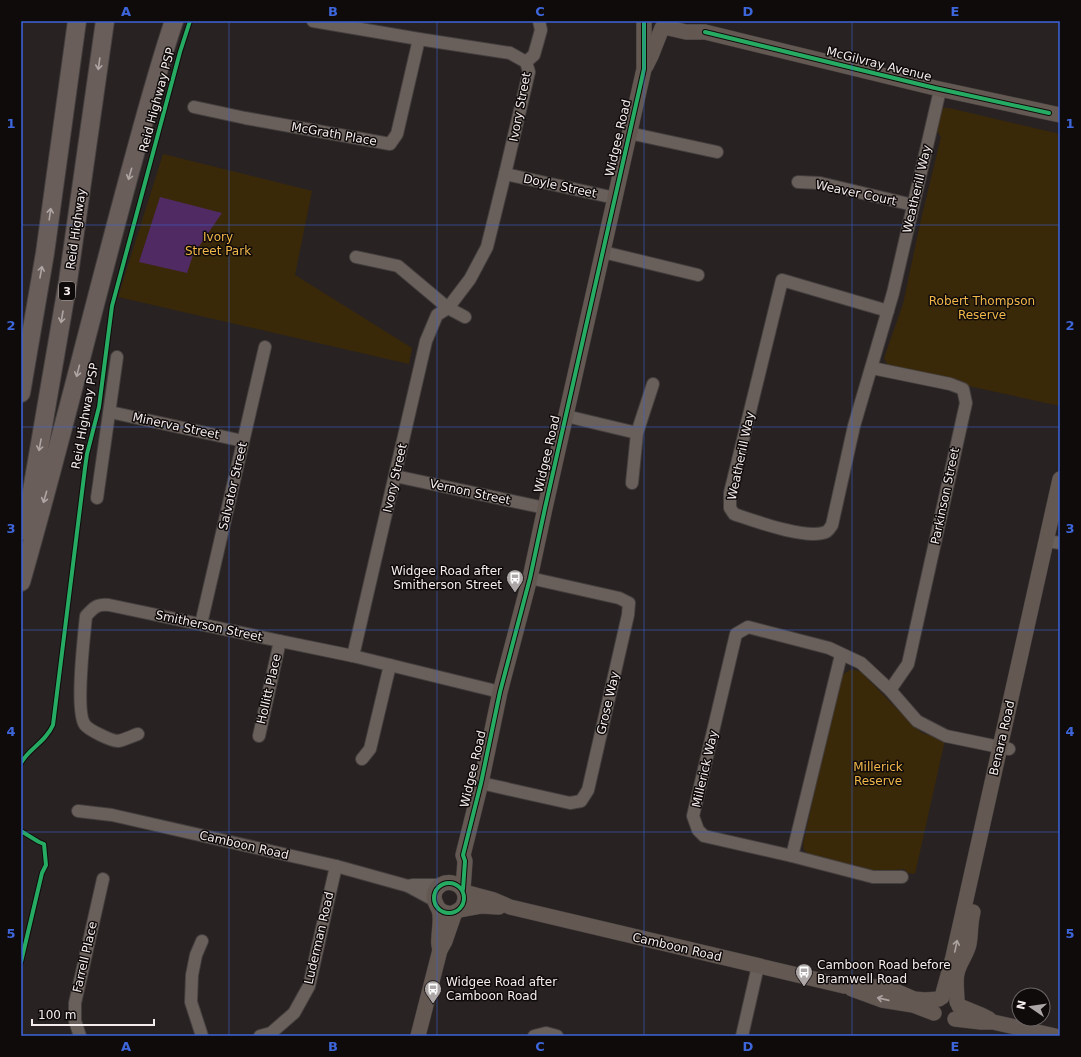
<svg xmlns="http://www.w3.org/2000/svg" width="1081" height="1057" font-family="'DejaVu Sans',sans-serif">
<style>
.green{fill:#3a2909}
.water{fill:#502a63}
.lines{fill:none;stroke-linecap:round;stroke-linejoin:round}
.minor-casing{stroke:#443f3f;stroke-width:14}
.major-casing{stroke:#443f3f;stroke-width:16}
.highway-casing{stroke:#443f3f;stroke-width:20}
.minor{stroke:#6a605b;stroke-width:12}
.major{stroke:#635852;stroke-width:15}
.highway{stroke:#695e5a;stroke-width:18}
.cycleway-casing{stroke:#100b0b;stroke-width:6}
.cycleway{stroke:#26ab63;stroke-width:4}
.oneway{stroke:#afa6a4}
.oneway2{stroke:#aca2a0}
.grid{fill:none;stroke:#3d66db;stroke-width:1;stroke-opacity:0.55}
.labels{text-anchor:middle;stroke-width:3;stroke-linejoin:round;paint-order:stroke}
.shield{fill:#100b0b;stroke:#b0a9a9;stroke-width:1}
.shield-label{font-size:11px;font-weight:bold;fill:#f5eded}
.street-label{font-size:12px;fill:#f5eded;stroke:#100b0b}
.park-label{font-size:12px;fill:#f1b749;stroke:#100b0b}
.poi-label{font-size:12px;fill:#f5eded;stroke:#100b0b;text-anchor:start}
.neatline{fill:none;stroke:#3d66db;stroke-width:1.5}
.grid-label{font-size:13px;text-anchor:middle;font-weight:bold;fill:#3d66db}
</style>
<rect width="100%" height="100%" fill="#282222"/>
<!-- green -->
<g class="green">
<path d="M942 108H949L1060 134V406L890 369 884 358 903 304 920 224 941 137 935 128 938 114Z"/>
<path d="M163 154 312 191 295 275 412 348 409 364 118 297Z"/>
<path d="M852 669 861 672 895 707 922 733 945 740 915 874 908 873 904 869 874 872 811 856 804 850 803 844 839 680 845 673Z"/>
</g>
<!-- water -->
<path class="water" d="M160 197 222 213 193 255 187 273 139 262Z"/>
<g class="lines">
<!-- minor casing -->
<g class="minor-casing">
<g id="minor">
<path d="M313 21 419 39 510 53 526 62 529 72 505 174 487 247 470 279 448 308 437 315 426 341 353 656"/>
<path d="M526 62 534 55 541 30 539 21"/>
<path d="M194 107 245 118 390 144 397 134 419 39"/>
<path d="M629 133 717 152"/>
<path d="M505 174 615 198"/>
<path d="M798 182 820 183 913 205"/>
<path d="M603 252 698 275"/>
<path d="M356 257 398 266 448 308 465 317"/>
<path d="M888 311 782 280 730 493V508L734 514C755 521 806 540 826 532 828 531 830 528 832 525L854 426 893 293 940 90"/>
<path d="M872 368 950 384 963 389 966 403 908 664 890 690"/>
<path d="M110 412 243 441"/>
<path d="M566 416 637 433"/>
<path d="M395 476 545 508"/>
<path d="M632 483 637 433 653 384"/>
<path d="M97 498 117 357"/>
<path d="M1047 541 1060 543"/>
<path d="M201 624 265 347"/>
<path d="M841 655 792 856 704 836 698 830 693 816 736 634 748 627 829 648 861 663 890 690 917 721 946 736 1009 749"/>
<path d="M138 734C132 736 124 740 118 741 111 741 89 730 85 725 75 712 84 636 86 616 94 607 97 604 109 605L280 641 353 656 500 692"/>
<path d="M259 736 280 641"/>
<path d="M362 759 370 749 390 665"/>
<path d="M481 783 570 803 581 801 588 790 628 615 629 603 619 598 530 578"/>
<path d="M78 811 112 815 336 866 408 886 434 900"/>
<path d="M792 856 873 877H902"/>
<path d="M408 886 413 885H441"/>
<path d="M202 941 196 955 192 975 191 1002 202 1036"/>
<path d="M80 1036 75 1021V1003L103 879"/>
<path d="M260 1036 271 1033 294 1013 309 986 336 866"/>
<path d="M534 1036 546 1033 557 1036"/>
<path d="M742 1036 758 966"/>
</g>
</g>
<!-- major casing -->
<g class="major-casing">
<g id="major">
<path d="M664 27 686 32H705L935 88 1060 115"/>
<path d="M646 66 651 56 662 28"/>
<path d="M463 889 465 861 463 855 481 783 500 692 530 578 545 508 644 69V21"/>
<path d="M464 892 494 900 510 907 844 986 886 987 914 999 925 1000 939 999"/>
<path d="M439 909C444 913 450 915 456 912 460 910 463 907 464 903 471 881 437 874 434 896 434 902 437 905 439 910 442 919 439 929 439 938 438 942 439 946 440 950"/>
<path d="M459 910 481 906 499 907"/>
<path d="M852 989 882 1000 913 1005 934 1013"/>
<path d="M942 997 953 957 1060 479"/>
<path d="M957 1002C957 992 955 982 957 973 959 963 967 954 969 944 971 933 970 923 973 912"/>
<path d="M959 1006 981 1015 989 1019"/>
<path d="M955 1019 981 1022H993L1055 1036"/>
<path d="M418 1036 440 950 445 941 455 912"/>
</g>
</g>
<!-- highway casing -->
<g class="highway-casing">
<g id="highway">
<path d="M21 393 45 253 77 21"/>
<path d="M25 531 68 281 105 21"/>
<path d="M21 582C60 446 93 308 130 172 144 121 157 71 174 21"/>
</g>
</g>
<!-- minor -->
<use href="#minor" class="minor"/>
<!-- major -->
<use href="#major" class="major"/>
<!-- highway -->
<use href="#highway" class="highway"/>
<!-- cycleway casing -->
<g class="cycleway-casing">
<g id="cycleway">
<path d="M705 32 935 88 1049 113"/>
<path d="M21 763C29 748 45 743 53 725L85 468 87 454 99 407 112 306 180 52 190 21"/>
<path d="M21 831 39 842 44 844 46 865 42 873 21 962"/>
<circle cx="449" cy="898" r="15"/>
<path d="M463 889 465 861 463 855 481 783 500 692 530 578 545 508 644 69V21"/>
</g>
</g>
<!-- cycleway -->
<use href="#cycleway" class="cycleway"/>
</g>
<!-- one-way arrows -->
<defs><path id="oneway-shaft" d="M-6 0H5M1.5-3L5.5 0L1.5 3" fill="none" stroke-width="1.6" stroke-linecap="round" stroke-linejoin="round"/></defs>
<g class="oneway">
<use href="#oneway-shaft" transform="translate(99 64) rotate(98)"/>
<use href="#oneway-shaft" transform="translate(130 174) rotate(106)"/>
<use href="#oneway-shaft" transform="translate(50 214) rotate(-82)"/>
<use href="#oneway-shaft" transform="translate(41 272) rotate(-80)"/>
<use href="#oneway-shaft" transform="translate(62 317) rotate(100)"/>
<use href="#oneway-shaft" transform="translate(78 371) rotate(104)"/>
<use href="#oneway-shaft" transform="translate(40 445) rotate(100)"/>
<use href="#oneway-shaft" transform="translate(45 497) rotate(106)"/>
</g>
<g class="oneway2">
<use href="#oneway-shaft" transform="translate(956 946) rotate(-78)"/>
<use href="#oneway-shaft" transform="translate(883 999) rotate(-167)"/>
</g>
<!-- grid -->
<path class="grid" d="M229 21V1036M437 21V1036M644 21V1036M852 21V1036M21 225H1060M21 427H1060M21 630H1060M21 832H1060"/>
<!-- icons -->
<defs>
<g id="bus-pin" transform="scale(0.9)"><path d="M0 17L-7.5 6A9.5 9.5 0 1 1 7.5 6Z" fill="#ada6a6" stroke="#100b0b"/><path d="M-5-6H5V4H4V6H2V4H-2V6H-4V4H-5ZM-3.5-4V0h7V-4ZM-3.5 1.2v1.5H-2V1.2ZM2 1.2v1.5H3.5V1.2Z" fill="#fff"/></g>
</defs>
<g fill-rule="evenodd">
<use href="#bus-pin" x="515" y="578"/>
<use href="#bus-pin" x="804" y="972"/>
<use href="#bus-pin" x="433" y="989"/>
</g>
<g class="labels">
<!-- shield labels -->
<rect class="shield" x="59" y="282" width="16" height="18" rx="3"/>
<g class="shield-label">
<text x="67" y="295">3</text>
</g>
<!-- street labels -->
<g class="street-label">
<text transform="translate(879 64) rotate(14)" y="4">McGilvray Avenue</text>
<text transform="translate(157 100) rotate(-75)" y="4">Reid Highway PSP</text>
<text transform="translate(520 107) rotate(-79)" y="4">Ivory Street</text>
<text transform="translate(334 134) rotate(10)" y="4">McGrath Place</text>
<text transform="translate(618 138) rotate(-77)" y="4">Widgee Road</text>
<text transform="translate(560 186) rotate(12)" y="4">Doyle Street</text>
<text transform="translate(917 189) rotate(-77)" y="4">Weatherill Way</text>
<text transform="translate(856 193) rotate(12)" y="4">Weaver Court</text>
<text transform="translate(76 229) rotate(-82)" y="4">Reid Highway</text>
<text transform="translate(85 416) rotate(-80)" y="4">Reid Highway PSP</text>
<text transform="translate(176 426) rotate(12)" y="4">Minerva Street</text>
<text transform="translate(547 454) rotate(-77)" y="4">Widgee Road</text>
<text transform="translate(741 456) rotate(-78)" y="4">Weatherill Way</text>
<text transform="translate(395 478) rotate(-77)" y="4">Ivory Street</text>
<text transform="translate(233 486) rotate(-77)" y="4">Salvator Street</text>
<text transform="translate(470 492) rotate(12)" y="4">Vernon Street</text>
<text transform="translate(945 496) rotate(-78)" y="4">Parkinson Street</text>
<text transform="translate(209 626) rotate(12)" y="4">Smitherson Street</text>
<text transform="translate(269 689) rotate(-77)" y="4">Hollitt Place</text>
<text transform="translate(608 703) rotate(-77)" y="4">Grose Way</text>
<text transform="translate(1002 738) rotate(-77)" y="4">Benara Road</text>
<text transform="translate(473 769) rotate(-77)" y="4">Widgee Road</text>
<text transform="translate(705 769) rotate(-77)" y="4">Millerick Way</text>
<text transform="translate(244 845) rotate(13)" y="4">Camboon Road</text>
<text transform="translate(319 938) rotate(-77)" y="4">Luderman Road</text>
<text transform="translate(677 947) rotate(13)" y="4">Camboon Road</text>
<text transform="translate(85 957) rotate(-77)" y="4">Farrell Place</text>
</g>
<!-- park labels -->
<g class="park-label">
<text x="218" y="241">Ivory<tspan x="218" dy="14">Street Park</tspan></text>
<text x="982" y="305">Robert Thompson<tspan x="982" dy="14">Reserve</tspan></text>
<text x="878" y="771">Millerick<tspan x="878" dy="14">Reserve</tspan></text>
</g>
<!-- poi labels -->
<g class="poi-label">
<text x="502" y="575" text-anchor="end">Widgee Road after<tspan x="502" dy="14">Smitherson Street</tspan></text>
<text x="817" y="969">Camboon Road before<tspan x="817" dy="14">Bramwell Road</tspan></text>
<text x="446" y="986">Widgee Road after<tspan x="446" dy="14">Camboon Road</tspan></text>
</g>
</g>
<!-- border -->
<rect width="1081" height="1057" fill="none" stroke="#100b0b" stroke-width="44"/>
<!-- north arrow -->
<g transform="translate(1031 1007) rotate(283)"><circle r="19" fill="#100b0b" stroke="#6c6565"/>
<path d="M0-3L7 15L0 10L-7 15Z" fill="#ada6a6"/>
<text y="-6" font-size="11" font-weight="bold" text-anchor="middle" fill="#f5eded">N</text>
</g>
<!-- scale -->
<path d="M32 1019v6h122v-6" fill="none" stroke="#f5eded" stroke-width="2"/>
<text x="38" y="1019" font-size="12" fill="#f5eded" stroke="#100b0b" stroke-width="3" paint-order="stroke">100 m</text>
<rect x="22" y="22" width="1037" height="1013" class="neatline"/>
<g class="grid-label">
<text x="126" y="16">A</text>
<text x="333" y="16">B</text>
<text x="540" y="16">C</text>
<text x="748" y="16">D</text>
<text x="955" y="16">E</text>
<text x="11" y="128">1</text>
<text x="1070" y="128">1</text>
<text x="11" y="330">2</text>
<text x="1070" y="330">2</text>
<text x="11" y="533">3</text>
<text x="1070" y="533">3</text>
<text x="11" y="736">4</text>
<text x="1070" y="736">4</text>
<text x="11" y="938">5</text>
<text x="1070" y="938">5</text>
<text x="126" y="1051">A</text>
<text x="333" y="1051">B</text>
<text x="540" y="1051">C</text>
<text x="748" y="1051">D</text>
<text x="955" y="1051">E</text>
</g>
</svg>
